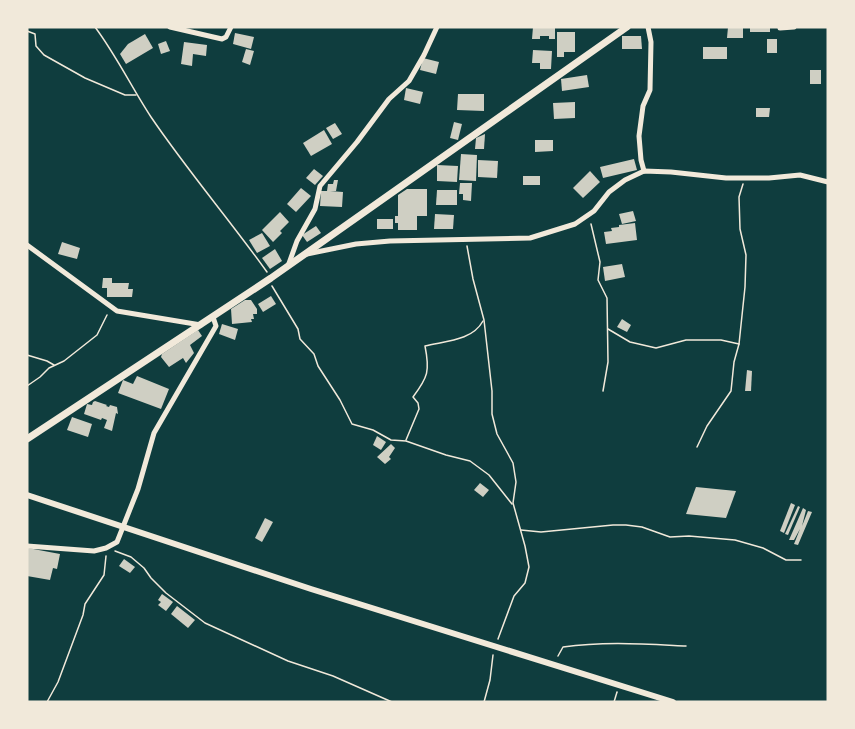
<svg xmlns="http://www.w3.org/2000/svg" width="855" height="729" font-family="Raleway,sans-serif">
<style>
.building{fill:#cfcfc3}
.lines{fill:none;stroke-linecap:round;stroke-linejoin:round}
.path{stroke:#f1e9da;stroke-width:1.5}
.minor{stroke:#f1e9da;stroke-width:5}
.tertiary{stroke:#f1e9da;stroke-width:6}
.secondary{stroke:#f1e9da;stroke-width:7}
</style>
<rect width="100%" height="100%" fill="#0f3d3e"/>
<!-- building -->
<g class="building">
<path d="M533 27H555V39H549V36H540V39H532Z"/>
<path d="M728 27 743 28V38H727Z"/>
<rect x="750" y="27" width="20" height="5"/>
<path d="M557 32H575V52H564V57H557Z"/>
<path d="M235 33 254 37 251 49 233 44Z"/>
<path d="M145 34 153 48 126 64 120 54 128 44Z"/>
<path d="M622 36H641L642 49H622Z"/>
<rect x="767" y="39" width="10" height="14"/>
<path d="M166 41 170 51 161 54 158 44Z"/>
<path d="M184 42 207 45 206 56 193 54 192 66 181 64Z"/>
<rect x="703" y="47" width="24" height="12"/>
<path d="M246 49 254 51 250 65 242 62Z"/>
<path d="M533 50 552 51 551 69H540V63H532Z"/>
<path d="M423 58 439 62 436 74 420 70Z"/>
<rect x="810" y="70" width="11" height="14"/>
<path d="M587 75 589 87 562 91 561 79Z"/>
<path d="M406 88 423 92 420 104 404 100Z"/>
<path d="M458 94H484V111L457 110Z"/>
<path d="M575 102V118L554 119 553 103Z"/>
<path d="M756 108H770L769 117H756Z"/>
<path d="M454 122 462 124 458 140 450 138Z"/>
<path d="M335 123 342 134 333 139 326 128Z"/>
<path d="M324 130 332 144 311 156 303 143Z"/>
<path d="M485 134 484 149H475L476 138Z"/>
<path d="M535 140H553V151L535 152Z"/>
<path d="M461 154 477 155 476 181 459 180Z"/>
<path d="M634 159 637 170 603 178 600 167Z"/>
<path d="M478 160 498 161 497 178 478 177Z"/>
<path d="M437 165 458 166 457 182 437 181Z"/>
<path d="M314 169 323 176 315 185 306 178Z"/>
<path d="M590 171 600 182 583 198 573 188Z"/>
<rect x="523" y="176" width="17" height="9"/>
<path d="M334 180H338L336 191H330L343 192 342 207 320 206 321 191H327L328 184H333Z"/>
<path d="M460 183H472L471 201 463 200V194H459Z"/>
<path d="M301 188 311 196 296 212 287 204Z"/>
<path d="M407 189H427V216H417V230H398V223H395V216H398V195Z"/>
<path d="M437 190H457V205H436Z"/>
<path d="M633 211 636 221 622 224 619 214Z"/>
<path d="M280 212 289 222 280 231 282 233 273 242 262 230Z"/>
<path d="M435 214 454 215 453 229H434Z"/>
<rect x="377" y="219" width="16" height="10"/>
<path d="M635 223 637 240 606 244 604 232 612 231 611 228 619 227V225Z"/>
<path d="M316 226 321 233 307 242 302 235Z"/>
<path d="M262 233 270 246 257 253 249 240Z"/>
<path d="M62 242 80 248 77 259 58 254Z"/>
<path d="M275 249 282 261 270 269 262 258Z"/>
<path d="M622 264 625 277 605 281 603 267Z"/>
<path d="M103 278H112V283H129L128 289H133L132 297H107V288H102Z"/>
<path d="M271 296 276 304 263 312 258 304Z"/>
<path d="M245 300H251L257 309V314H253L254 319H251L252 322 232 324 231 309Z"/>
<path d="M622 319 631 325 627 332 617 327Z"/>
<path d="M222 324 238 329 235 340 219 334Z"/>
<path d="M198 330 202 336 190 345 194 353 186 363 183 358 169 367 161 357 162 354Z"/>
<path d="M747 370 752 371 751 391H745Z"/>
<path d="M137 376 169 389 161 409 118 393 123 380 133 384Z"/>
<path d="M95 401 107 405 106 406 109 407 110 405 117 407 118 414 116 413 112 431 104 428 107 420 102 418 101 420 84 414 87 404 92 405 93 402Z"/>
<path d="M72 417 92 424 88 437 67 430Z"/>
<path d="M377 436 386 442 381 450 373 445Z"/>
<path d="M391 444 395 448 389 457 391 459 385 464 377 457Z"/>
<path d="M480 483 489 490 483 497 474 490Z"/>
<path d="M696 487 736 491 726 518 686 514Z"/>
<path d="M791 503 795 505 784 533 780 531Z"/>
<path d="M798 506 800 507 788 535 785 534Z"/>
<path d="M803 508 806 510 802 526 808 511 812 512 798 545 794 544 800 529 794 540H789Z"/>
<path d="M265 518 273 522 262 542 255 538Z"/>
<path d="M28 548 60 554 57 569 53 568 50 580 27 576V556Z"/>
<path d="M124 559 135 567 130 573 119 566Z"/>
<path d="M162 594 173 602 166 611 158 605 161 602 158 600Z"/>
<path d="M177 606 195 620 188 628 171 614Z"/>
</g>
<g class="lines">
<!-- path -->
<g class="path">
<path d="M95 27C116 55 132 88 151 117 187 170 229 219 267 272"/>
<path d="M27 31 35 34 36 46 44 55 85 78 125 95H136"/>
<path d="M591 224 600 262 598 280 607 298 608 362 603 391"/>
<path d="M467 246 473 279 484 320 492 391V414L497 434 513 463 516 482 513 503 525 546 529 567 525 583 514 596 498 639"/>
<path d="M272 286 298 329 300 339 314 354 318 366 340 400 352 424 373 430 391 440 406 441 446 455 470 461 489 475 512 504"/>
<path d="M608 329 630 342 656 348 686 340H721L739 344"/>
<path d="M27 355 47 361 54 365"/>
<path d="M27 386 40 377 49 368 64 361 97 335 107 315"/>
<path d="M406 440 419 409 418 403 413 397C428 377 430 371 425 346 445 341 472 341 483 321"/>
<path d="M697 447 707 426 731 391 734 362 739 344 745 287 746 255 740 229 739 197 743 184"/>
<path d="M521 530 541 532 613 525H626L642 527 670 537 689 536 735 540 763 548 786 560H801"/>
<path d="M115 551 131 557 144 568 151 578 166 593 205 623 288 661 333 676 392 702"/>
<path d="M558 656 563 647C604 641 645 644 686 646"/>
<path d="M47 702 58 682 83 615 85 604 104 575 106 556"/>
<path d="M484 702 490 680 493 655"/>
<path d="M614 702 617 692"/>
</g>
<!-- minor -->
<g class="minor">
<path d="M170 27 222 39 226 37 231 27"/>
<path d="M780 27V28L794 27"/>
<path d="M644 171 641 160 639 136 643 106 650 90 651 42 648 27"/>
<path d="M27 245 117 311 201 325"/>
<path d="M307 254 356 244 390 241 530 238 575 224 594 211 609 192 625 180 644 171 671 172 726 178H769L800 175 828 182"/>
<path d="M288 266 297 241 315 209 320 186 357 142 389 99 409 81 424 55 437 27"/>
<path d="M27 546 94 551 106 548 117 542 138 489 154 433 216 326 213 317"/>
</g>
<!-- tertiary -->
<path class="tertiary" d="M27 495 311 589 673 702"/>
<!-- secondary -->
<path class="secondary" d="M27 439 271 278 627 27"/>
</g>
<!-- border -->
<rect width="855" height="729" fill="none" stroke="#f1e9da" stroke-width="57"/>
</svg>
